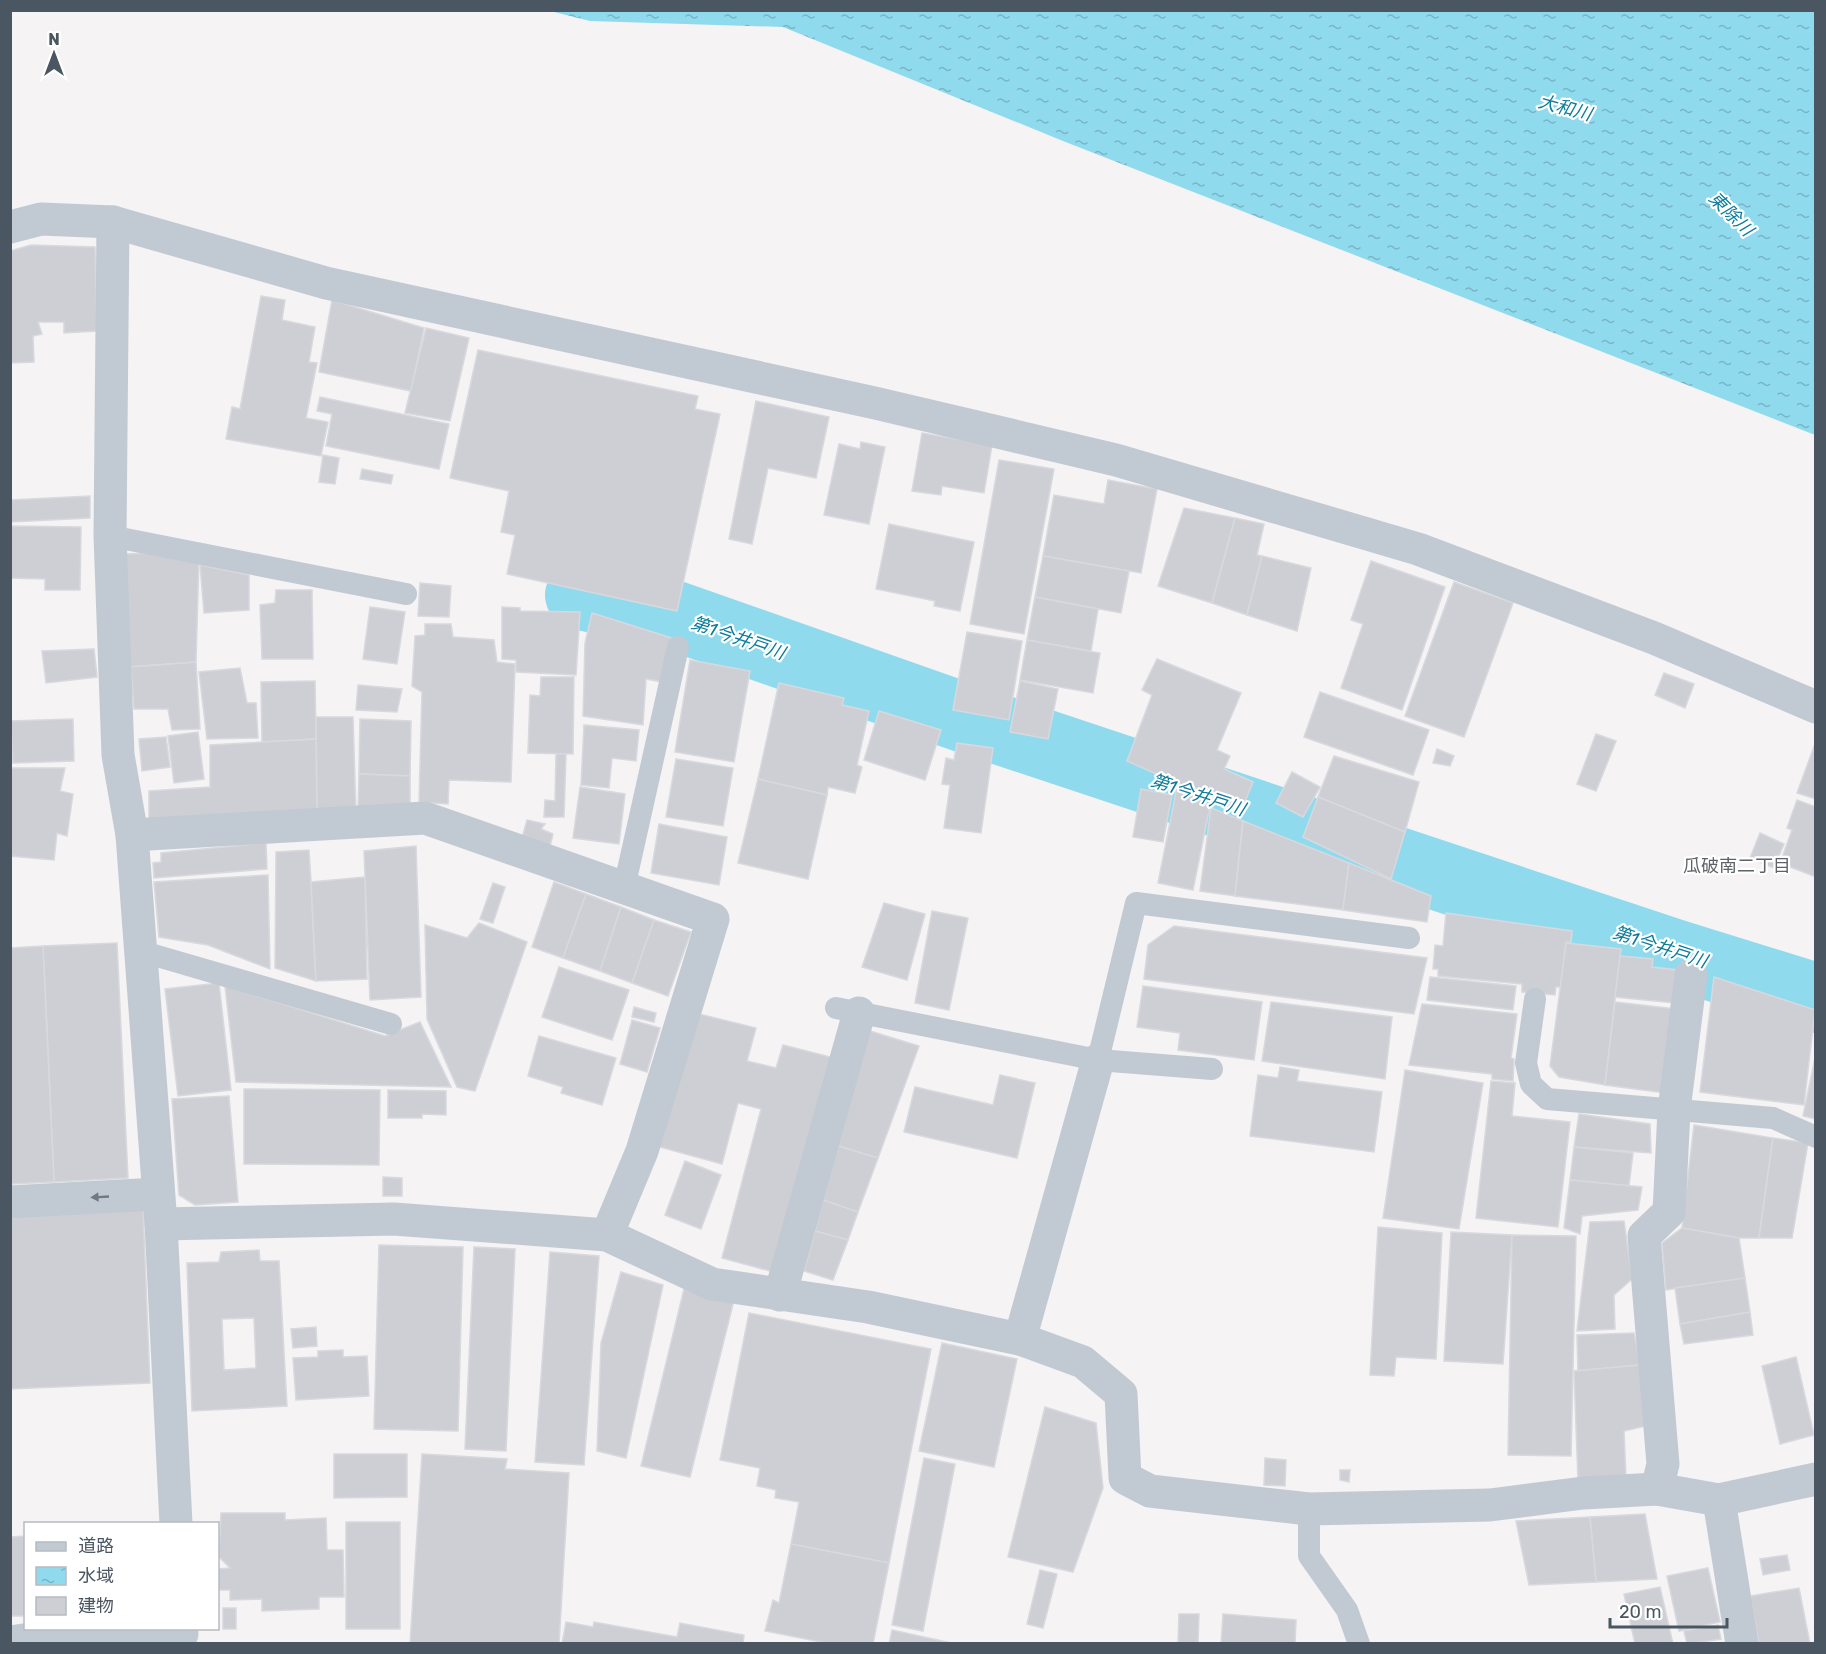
<svg xmlns="http://www.w3.org/2000/svg" width="1826" height="1654" font-family="Rubik,'Noto Sans JP',sans-serif">
<style>
.water{fill:url(#water-ripples)}
.lines{fill:none;stroke-linecap:round;stroke-linejoin:round}
.river{stroke:#90daee;stroke-width:70}
.building{fill:#cdcfd5;stroke:#d7d9de;stroke-width:1.5;fill-rule:evenodd}
.lane{stroke:#c1cad2;stroke-width:22}
.street{stroke:#c1cad2;stroke-width:33}
.oneway{fill:#6e7983}
.labels{text-anchor:middle;stroke-width:4.5;stroke-linejoin:round;paint-order:stroke}
.water-label{font-size:18px;font-style:italic;fill:#0c7c9b;stroke:#fff}
.neighbourhood-label{font-size:18px;fill:#5f6368;stroke:#fff}
</style>
<defs>
<pattern id="water-ripples" width="26" height="14" patternUnits="userSpaceOnUse" patternTransform="scale(1.5)"><rect width="26" height="14" fill="#90daee"/><path d="M2 4q2-2 4 0t4 0M15 11q2-2 4 0t4 0" fill="none" stroke="#78b4c4"/></pattern>
</defs>
<rect width="100%" height="100%" fill="#f5f3f3"/>
<!-- water -->
<path class="water" d="M550 11H1815V435L1063 141 783 27 590 21Z"/>
<g class="lines">
<!-- river -->
<path class="river" d="M580 595 667 613 971 720 1674 954 1816 998"/>
</g>
<!-- building -->
<g class="building">
<path d="M31 245 95 247 97 331 64 333V322H38L42 334 33 336 34 362 10 363V251Z"/>
<path d="M261 296 285 300 282 320 315 327 309 362 317 363 306 418 328 422 321 456 226 439 232 407 240 409Z"/>
<path d="M332 300 424 328 411 391 319 372Z"/>
<path d="M426 328 469 338 450 421 405 413Z"/>
<path d="M478 350 698 396 695 409 720 414 677 611 507 574 515 535 501 532 509 491 450 478Z"/>
<path d="M320 397 449 424 439 469 326 446 332 414 317 411Z"/>
<path d="M756 401 829 417 816 478 768 468 752 544 729 539Z"/>
<path d="M922 433 992 445 984 493 942 486 941 495 912 491Z"/>
<path d="M861 442 885 447 869 524 824 515 839 444 860 449Z"/>
<path d="M323 455 339 458 335 484 319 482Z"/>
<path d="M999 460 1054 469 1024 634 970 624Z"/>
<path d="M362 469 393 475 391 484 360 479Z"/>
<path d="M1108 480 1157 489 1141 573 1043 556 1054 495 1104 504Z"/>
<path d="M90 496V518L10 522V500Z"/>
<path d="M1184 508 1235 518 1212 603 1158 586Z"/>
<path d="M1235 518 1264 524 1257 555 1262 556 1247 615 1212 603Z"/>
<path d="M889 524 974 542 960 611 934 606 935 601 876 589Z"/>
<path d="M10 526 81 527 80 590H45V579L10 578Z"/>
<path d="M183 552 199 558 196 662 128 667 124 554Z"/>
<path d="M1043 556 1129 571 1121 613 1035 597Z"/>
<path d="M1262 556 1311 568 1297 631 1247 615Z"/>
<path d="M1371 561 1445 587 1402 710 1341 688 1363 624 1351 620Z"/>
<path d="M200 565 249 575V610L204 613Z"/>
<path d="M1454 582 1513 603 1464 737 1405 716Z"/>
<path d="M420 583 451 586 449 617 418 616Z"/>
<path d="M276 590H312L313 659H262L260 605 275 603Z"/>
<path d="M1035 597 1098 609 1091 651 1027 640Z"/>
<path d="M370 607 405 612 397 664 363 659Z"/>
<path d="M502 607 520 608V611L580 612 576 675 516 672V660L502 659Z"/>
<path d="M592 613 675 639 668 683 646 679 643 725 583 716 585 643Z"/>
<path d="M425 624H451L453 637 494 640 497 662 515 664 511 782 449 780 448 804 419 802 422 692 412 686 415 636 425 635Z"/>
<path d="M967 632 1022 641 1009 720 953 710Z"/>
<path d="M1027 640 1100 653 1093 693 1020 680Z"/>
<path d="M94 649 97 677 46 683 42 651Z"/>
<path d="M1157 659 1241 693 1217 750 1230 756 1224 769 1253 782 1241 811 1127 761 1152 695 1142 690Z"/>
<path d="M690 660 750 671 734 762 675 752Z"/>
<path d="M196 662 200 729 172 730 168 709H134L131 667Z"/>
<path d="M240 668 247 703H256L258 738 207 739 199 672Z"/>
<path d="M1664 673 1694 684 1685 708 1655 695Z"/>
<path d="M541 677H574L573 754 528 753 530 695 540 696Z"/>
<path d="M315 681 316 739 262 742 261 682Z"/>
<path d="M1020 681 1058 689 1048 739 1010 732Z"/>
<path d="M779 683 844 698 842 705 869 711 857 765 862 767 855 793 828 787 827 795 758 779Z"/>
<path d="M358 685 402 689 397 712 356 710Z"/>
<path d="M1320 692 1429 730 1413 775 1304 737Z"/>
<path d="M879 711 941 730 925 780 864 760Z"/>
<path d="M316 717H353L356 815 317 818Z"/>
<path d="M73 719 74 761 13 763 11 721Z"/>
<path d="M360 719 411 721 410 776 359 774Z"/>
<path d="M584 725 639 730 636 761 612 758 609 788 581 785Z"/>
<path d="M198 732 204 779 174 783 168 736Z"/>
<path d="M1596 734 1616 741 1596 791 1577 784Z"/>
<path d="M166 737 170 767 142 771 139 739Z"/>
<path d="M316 739 317 818 149 826V791L210 787V745Z"/>
<path d="M1816 741V799L1797 793Z"/>
<path d="M957 743 993 748 981 833 944 828 950 785 942 784 946 758 954 760Z"/>
<path d="M1437 749 1454 756 1450 766 1433 763Z"/>
<path d="M556 754H566L564 817H544L545 800 555 801Z"/>
<path d="M1334 756 1419 782 1405 832 1318 797Z"/>
<path d="M676 759 733 768 723 826 666 817Z"/>
<path d="M10 768H65L60 791 73 794 67 836 57 833 54 860 10 856Z"/>
<path d="M1292 772 1320 787 1303 817 1276 803Z"/>
<path d="M359 774 410 776V813L358 812Z"/>
<path d="M758 779 827 795 808 879 738 863Z"/>
<path d="M580 787 625 794 619 844 573 838Z"/>
<path d="M1177 787 1210 806 1193 890 1158 883Z"/>
<path d="M1141 789 1172 795 1163 842 1133 837Z"/>
<path d="M1318 797 1405 832 1391 879 1303 837Z"/>
<path d="M1797 800 1816 807V877L1780 863 1792 830 1787 828Z"/>
<path d="M1211 808 1243 821 1235 896 1200 891Z"/>
<path d="M527 820 545 824 541 829 553 834 549 850 521 842Z"/>
<path d="M1243 821 1349 863 1343 910 1235 896Z"/>
<path d="M659 824 727 837 719 885 651 873Z"/>
<path d="M1760 833 1784 844 1774 868 1750 858Z"/>
<path d="M266 843 267 869 154 878 153 863 161 862V853Z"/>
<path d="M416 846 421 997 370 1000 364 851Z"/>
<path d="M309 850 311 882 316 981 275 968 276 852Z"/>
<path d="M1349 863 1431 896 1427 922 1343 910Z"/>
<path d="M268 875 270 969 208 945 159 937 154 882Z"/>
<path d="M365 877 367 979 316 981 311 882Z"/>
<path d="M554 882 586 894 563 958 532 947Z"/>
<path d="M493 883 505 887 493 923 480 919Z"/>
<path d="M586 894 621 907 600 971 563 958Z"/>
<path d="M884 903 925 914 907 980 862 967Z"/>
<path d="M621 907 654 920 632 983 600 971Z"/>
<path d="M932 911 968 918 949 1010 915 1003Z"/>
<path d="M1446 913 1572 931 1571 942H1566L1561 987H1556L1555 995 1522 992V984L1438 976V969H1433L1435 945 1443 946Z"/>
<path d="M654 920 691 932 668 996 632 983Z"/>
<path d="M479 923 527 942 475 1091 457 1087 427 1019 425 925 467 938Z"/>
<path d="M1174 926 1427 958 1414 1014 1144 979 1148 945Z"/>
<path d="M117 943 128 1178 54 1182 43 946Z"/>
<path d="M1566 943 1621 949 1605 1085 1559 1077 1550 1066Z"/>
<path d="M43 946 54 1182 10 1184V948Z"/>
<path d="M1620 956 1653 959 1652 967 1678 970 1675 1003 1615 997Z"/>
<path d="M559 967 629 990 612 1040 542 1017Z"/>
<path d="M1430 977 1516 986 1513 1010 1427 1000Z"/>
<path d="M1714 977 1815 1010 1804 1105 1700 1092Z"/>
<path d="M219 983 231 1090 178 1096 165 989Z"/>
<path d="M225 986 385 1036 420 1022 451 1087 236 1082Z"/>
<path d="M1143 986 1262 1002 1254 1060 1178 1050 1180 1033 1137 1027Z"/>
<path d="M1271 1002 1392 1017 1385 1079 1262 1061Z"/>
<path d="M1615 1002 1676 1009 1665 1093 1605 1085Z"/>
<path d="M1422 1004 1517 1014 1511 1058 1514 1059 1513 1081 1492 1079V1074L1409 1065Z"/>
<path d="M634 1007 656 1013 654 1022 632 1017Z"/>
<path d="M695 1013 756 1028 747 1061 776 1068 783 1045 838 1059 781 1274 722 1258 761 1109 738 1103 722 1164 660 1147Z"/>
<path d="M632 1020 660 1028 647 1072 620 1064Z"/>
<path d="M870 1031 919 1046 878 1158 838 1146Z"/>
<path d="M539 1036 616 1058 602 1105 561 1093 563 1087 528 1076Z"/>
<path d="M1816 1053V1119L1803 1116Z"/>
<path d="M1280 1067 1299 1070 1297 1081 1382 1092 1374 1152 1250 1136 1258 1075 1278 1078Z"/>
<path d="M1405 1070 1483 1083 1459 1229 1383 1218Z"/>
<path d="M1000 1075 1035 1083 1017 1158 904 1132 915 1087 993 1105Z"/>
<path d="M1491 1081 1515 1083 1512 1116 1570 1122 1558 1227 1476 1218Z"/>
<path d="M244 1089 380 1090 379 1165 244 1164Z"/>
<path d="M388 1090 446 1091V1115L422 1114V1118H388Z"/>
<path d="M229 1096 238 1202 195 1205 179 1195 172 1099Z"/>
<path d="M1579 1114 1650 1124 1651 1153 1574 1147Z"/>
<path d="M1694 1125 1773 1138 1759 1238H1739L1682 1228Z"/>
<path d="M1773 1138 1808 1143 1792 1238H1759Z"/>
<path d="M838 1146 878 1158 858 1212 823 1200Z"/>
<path d="M1574 1147 1633 1153 1629 1186 1570 1180Z"/>
<path d="M685 1161 721 1175 701 1229 665 1215Z"/>
<path d="M383 1177 402 1178V1196H383Z"/>
<path d="M1570 1180 1642 1187 1638 1210 1582 1216 1580 1234 1564 1228Z"/>
<path d="M823 1200 858 1212 848 1240 815 1231Z"/>
<path d="M143 1210 150 1383 10 1389V1218Z"/>
<path d="M1624 1221 1632 1279 1614 1295 1615 1329 1577 1331 1590 1222Z"/>
<path d="M1378 1227 1442 1233 1436 1359 1396 1357 1394 1376 1370 1375Z"/>
<path d="M1682 1228 1739 1238 1745 1278 1666 1290 1662 1243Z"/>
<path d="M815 1231 848 1240 833 1280 804 1271Z"/>
<path d="M1451 1232 1512 1235 1503 1364 1444 1361Z"/>
<path d="M1512 1235 1576 1236 1571 1456 1508 1455Z"/>
<path d="M379 1245 463 1247 458 1431 374 1429Z"/>
<path d="M474 1247 515 1249 506 1451 465 1449Z"/>
<path d="M259 1250 260 1261H279L287 1406 192 1411 187 1263 219 1262 221 1252ZM254 1318 256 1368 224 1370 222 1319Z"/>
<path d="M550 1252 599 1256 584 1465 535 1462Z"/>
<path d="M621 1272 663 1285 626 1458 597 1451 601 1343Z"/>
<path d="M1745 1278 1750 1312 1680 1324 1675 1288Z"/>
<path d="M684 1289 734 1300 690 1477 641 1466Z"/>
<path d="M1750 1312 1753 1335 1684 1344 1680 1324Z"/>
<path d="M749 1313 931 1349 889 1563 791 1544 799 1502 775 1498 776 1490 757 1486 760 1468 720 1460Z"/>
<path d="M316 1327 317 1346 293 1348 291 1329Z"/>
<path d="M1634 1333 1640 1365 1578 1371 1577 1335Z"/>
<path d="M942 1343 1017 1359 994 1467 919 1451Z"/>
<path d="M343 1350V1357L367 1356 369 1396 296 1400 293 1358 318 1357V1351Z"/>
<path d="M1796 1357 1814 1435 1780 1444 1762 1366Z"/>
<path d="M1640 1365 1650 1425 1624 1431 1626 1478 1578 1480 1574 1371Z"/>
<path d="M1045 1407 1096 1423 1103 1488 1073 1572 1008 1557Z"/>
<path d="M334 1454H407V1497L334 1498Z"/>
<path d="M422 1454 507 1459 505 1469 569 1473 559 1644H410Z"/>
<path d="M924 1458 955 1464 923 1631 892 1625Z"/>
<path d="M1265 1458 1286 1460 1285 1486 1264 1485Z"/>
<path d="M1340 1470H1350L1349 1482 1340 1480Z"/>
<path d="M221 1513H285V1520L326 1518 327 1550H343L344 1597H319V1609L262 1611V1599L230 1600V1590H218V1569L230 1568 219 1557Z"/>
<path d="M1645 1514 1657 1579 1596 1582 1590 1517Z"/>
<path d="M1590 1517 1596 1582 1529 1585 1516 1521Z"/>
<rect x="346" y="1522" width="54" height="107"/>
<path d="M26 1536V1616H10V1537Z"/>
<path d="M791 1544 889 1563 873 1644H831L765 1631 773 1600 779 1603Z"/>
<path d="M1787 1555 1790 1570 1763 1575 1760 1559Z"/>
<path d="M1708 1568 1720 1622 1679 1631 1667 1576Z"/>
<path d="M1040 1570 1057 1574 1043 1628 1027 1624Z"/>
<path d="M1660 1587 1673 1644H1635L1624 1594Z"/>
<path d="M1799 1588 1810 1644H1759L1750 1596Z"/>
<rect x="223" y="1608" width="13" height="21"/>
<path d="M1179 1614H1199L1198 1644H1178Z"/>
<path d="M1223 1614 1296 1620 1295 1644H1221Z"/>
<path d="M566 1622 593 1627 594 1622 677 1637 680 1623 744 1635 743 1644H562Z"/>
<path d="M1718 1625 1721 1639 1687 1644 1684 1631Z"/>
<path d="M892 1630 956 1644H889Z"/>
</g>
<g class="lines">
<!-- lane -->
<g class="lane">
<path d="M110 536 406 594"/>
<path d="M624 888 678 647"/>
<path d="M140 951 391 1024"/>
<path d="M1535 999 1526 1063 1531 1084 1547 1099 1773 1118 1816 1137"/>
<path d="M836 1008 1098 1060 1212 1069"/>
<path d="M1098 1060 1136 903 1409 938"/>
<path d="M1309 1509V1556L1347 1610 1359 1644"/>
</g>
<!-- street -->
<g class="street">
<path d="M113 222 110 536 118 755 132 835 161 1224 176 1524"/>
<path d="M10 227 41 219 113 222 326 283 875 403 1116 460 1418 549 1654 638 1816 707"/>
<path d="M132 835 425 818 713 919 642 1151 607 1235"/>
<path d="M10 1202 158 1194"/>
<path d="M161 1224 394 1219 607 1235 712 1284 868 1307 1020 1339 1083 1362 1121 1394 1125 1478 1150 1491 1309 1509 1490 1505 1583 1493 1657 1489 1719 1500 1742 1644"/>
<path d="M780 1295 859 1013"/>
<path d="M1020 1339 1098 1060"/>
<path d="M1657 1489 1663 1464 1644 1236 1669 1212 1674 1110 1691 975"/>
<path d="M1719 1500 1816 1479"/>
<path d="M10 1642 71 1633 182 1634"/>
</g>
</g>
<!-- one-way arrows -->
<defs><path id="oneway-solid" d="M-6-.8H1V-3.2L6.5 0L1 3.2V.8H-6Z" transform="scale(1.5)"/></defs>
<use class="oneway" href="#oneway-solid" transform="translate(100 1197) rotate(177)"/>
<g class="labels">
<!-- water labels -->
<g class="water-label">
<text transform="translate(1565 108) rotate(15)" y="6">大和川</text>
<text transform="translate(1731 214) rotate(45)" y="6">東除川</text>
<text transform="translate(738 638) rotate(19)" y="6">第1今井戸川</text>
<text transform="translate(1198 795) rotate(18)" y="6">第1今井戸川</text>
<text transform="translate(1660 947) rotate(18)" y="6">第1今井戸川</text>
</g>
<!-- neighbourhood labels -->
<g class="neighbourhood-label">
<text x="1737" y="872">瓜破南二丁目</text>
</g>
</g>
<!-- border -->
<rect width="1826" height="1654" fill="none" stroke="#4a5661" stroke-width="24"/>
<!-- legend -->
<rect x="24" y="1522" width="195" height="108" fill="#ffffff" stroke="#b7bbc0" stroke-width="1.5"/>
<rect x="36" y="1542" width="30" height="9" fill="#c1cad2" stroke="#b7bbc0" stroke-width="1.5"/>
<text x="78" y="1552" font-size="18" fill="#4a5661">道路</text>
<rect x="36" y="1567" width="30" height="18" fill="url(#water-ripples)" stroke="#b7bbc0" stroke-width="1.5"/>
<text x="78" y="1582" font-size="18" fill="#4a5661">水域</text>
<rect x="36" y="1597" width="30" height="18" fill="#cdcfd5" stroke="#b7bbc0" stroke-width="1.5"/>
<text x="78" y="1612" font-size="18" fill="#4a5661">建物</text>
<!-- north arrow -->
<g transform="translate(54 54)" stroke="#ffffff" stroke-width="4.5" paint-order="stroke">
<path d="M0-4.5L10 22L0 15L-10 22Z" fill="#4a5661"/>
<text y="-9" font-size="16" font-weight="bold" text-anchor="middle" fill="#4a5661">N</text>
</g>
<!-- scale -->
<path d="M1610 1618v9h117v-9" fill="none" stroke="#4a5661" stroke-width="3"/>
<text x="1619" y="1618" font-size="18" fill="#4a5661" stroke="#ffffff" stroke-width="4.5" paint-order="stroke">20 m</text>
</svg>
